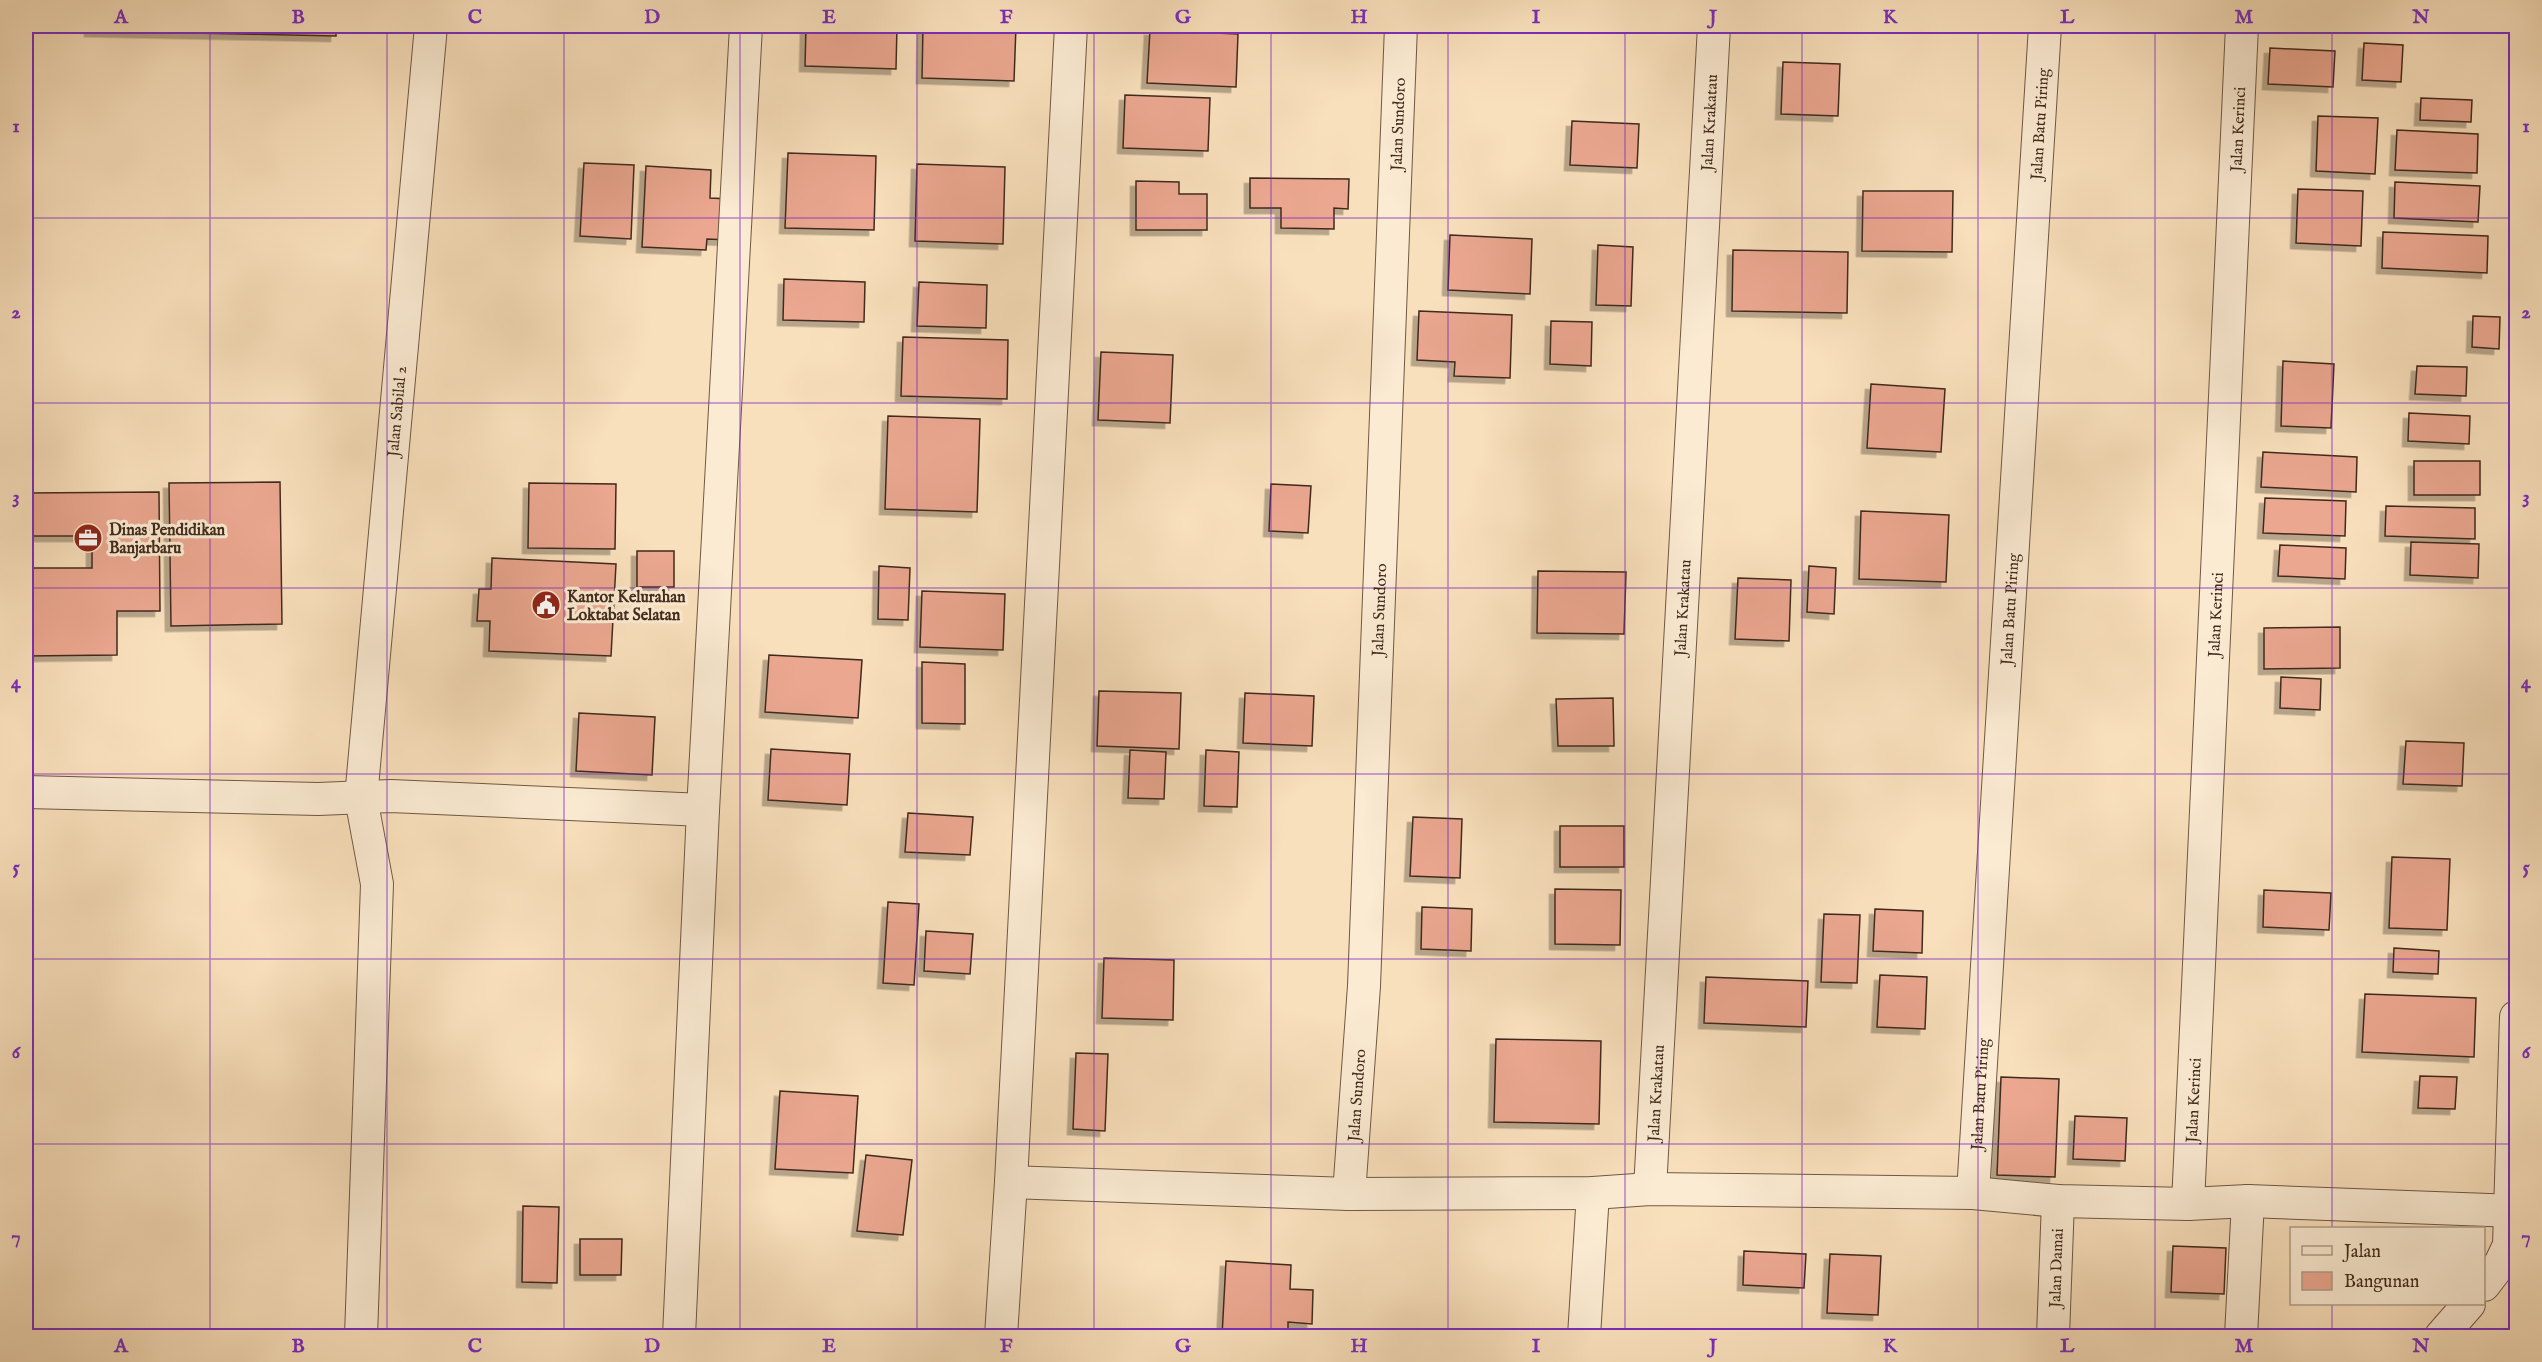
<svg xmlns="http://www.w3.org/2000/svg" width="2542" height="1362" font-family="'IM FELL English',serif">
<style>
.building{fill:#eba790;stroke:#412a1c;stroke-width:1.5;filter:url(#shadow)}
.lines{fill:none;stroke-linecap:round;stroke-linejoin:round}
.minor-casing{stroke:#6f5844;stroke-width:34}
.minor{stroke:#fbebd3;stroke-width:32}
.grid{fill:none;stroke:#7b2cbf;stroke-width:1.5;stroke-opacity:0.55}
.labels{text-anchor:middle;stroke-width:6;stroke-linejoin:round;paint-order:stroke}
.street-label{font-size:16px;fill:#412a1c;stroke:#fbebd3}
.poi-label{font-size:16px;font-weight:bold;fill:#412a1c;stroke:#fbebd3;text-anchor:start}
.neatline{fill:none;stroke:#7b2cbf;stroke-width:2}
.grid-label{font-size:20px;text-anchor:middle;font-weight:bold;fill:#7b2cbf}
</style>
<defs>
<filter id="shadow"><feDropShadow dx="-5.5" dy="5.5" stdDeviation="0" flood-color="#0004"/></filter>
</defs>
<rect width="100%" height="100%" fill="#f9e0bc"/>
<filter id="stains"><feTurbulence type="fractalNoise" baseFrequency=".00333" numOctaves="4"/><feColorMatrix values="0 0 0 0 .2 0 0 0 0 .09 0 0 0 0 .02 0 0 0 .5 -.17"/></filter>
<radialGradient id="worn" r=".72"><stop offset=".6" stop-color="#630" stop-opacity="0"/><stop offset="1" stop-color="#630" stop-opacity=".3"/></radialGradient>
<!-- building -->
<g class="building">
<path d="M90 26H336V36L90 31Z"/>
<path d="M806 26H897L896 69 805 66Z"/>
<path d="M923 26H1016L1014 81 922 78Z"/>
<path d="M1150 30 1238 34 1236 87 1147 83Z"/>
<path d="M2364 43 2403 45 2401 82 2362 80Z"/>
<path d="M2270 48 2335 51 2333 87 2268 84Z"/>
<path d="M1783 62 1840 64 1838 116 1781 114Z"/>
<path d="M1125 95 1210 98 1208 151 1123 148Z"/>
<path d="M2421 98 2472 100 2471 122 2420 120Z"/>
<path d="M2318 116 2378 118 2375 174 2316 171Z"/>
<path d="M1572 121 1639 124 1637 168 1570 165Z"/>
<path d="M2397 130 2478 134 2477 173 2395 170Z"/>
<path d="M788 153 876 156 874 230 785 228Z"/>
<path d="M584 163 634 165 631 239 580 236Z"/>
<path d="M917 164 1005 167 1003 244 915 241Z"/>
<path d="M646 166 711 170 710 198 730 199 728 240 707 239 706 250 642 247Z"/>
<path d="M1250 178 1349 179 1348 209 1334 208V229L1281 228V208H1250Z"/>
<path d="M1136 181 1179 182V194H1207V230H1136Z"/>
<path d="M2395 182 2480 186 2478 222 2394 218Z"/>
<path d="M2298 189 2363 191 2361 246 2296 243Z"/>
<path d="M1863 191H1953L1952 252 1862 251Z"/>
<path d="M2383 232 2488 236 2487 273 2382 268Z"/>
<path d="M1450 235 1532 239 1530 294 1448 290Z"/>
<path d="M1598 245 1633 247 1631 306 1596 305Z"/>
<path d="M1733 250 1848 252 1847 313 1732 311Z"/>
<path d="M784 279 865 282 864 322 783 320Z"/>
<path d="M919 282 987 285 986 328 917 326Z"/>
<path d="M1419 311 1512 315 1510 378 1454 376 1455 362 1417 360Z"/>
<path d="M2473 316 2500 317 2499 349 2472 347Z"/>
<path d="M1551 321 1592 322 1591 366 1550 364Z"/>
<path d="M903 337 1008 340 1007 399 901 396Z"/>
<path d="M1101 352 1173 355 1170 423 1098 420Z"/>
<path d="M2283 361 2334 364 2331 428 2281 426Z"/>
<path d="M2417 366 2467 367 2466 396 2415 394Z"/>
<path d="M1871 384 1945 389 1941 452 1867 448Z"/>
<path d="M2409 413 2470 416 2469 444 2408 441Z"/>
<path d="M888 416 980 419 977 512 885 509Z"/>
<path d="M2263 452 2357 457 2356 492 2261 487Z"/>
<rect x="2414" y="461" width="66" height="34"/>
<path d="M280 482 282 624 171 626 169 483Z"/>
<path d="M529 483 616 484 615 549 528 548Z"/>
<path d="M1271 484 1311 486 1308 533 1269 531Z"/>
<path d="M159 492 160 611H117V655L26 656V568H92V536H26V493Z"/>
<path d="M2265 498 2346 501 2345 536 2263 533Z"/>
<path d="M2386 506 2475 508V539L2385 536Z"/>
<path d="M1861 511 1949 515 1946 582 1859 579Z"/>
<path d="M2411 542 2479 544 2478 578 2410 575Z"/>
<path d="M2280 545 2346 548 2345 579 2278 576Z"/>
<rect x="637" y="551" width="37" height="36"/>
<path d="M492 558 616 564 611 656 489 651 490 621H477L479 589H491Z"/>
<path d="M879 566 910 568 908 620 878 619Z"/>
<path d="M1809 566 1836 568 1834 614 1807 612Z"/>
<path d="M1538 571 1626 572 1624 634 1537 633Z"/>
<path d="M1738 578 1791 580 1789 641 1735 639Z"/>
<path d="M922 591 1005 594 1003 650 920 647Z"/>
<path d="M2340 627V668L2264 669V628Z"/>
<path d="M769 655 862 660 858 718 765 712Z"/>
<path d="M922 662 965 664V724L922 723Z"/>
<path d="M2281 677 2321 679 2320 710 2280 708Z"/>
<path d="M1099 691 1181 693 1179 749 1097 746Z"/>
<path d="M1245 693 1314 696 1312 746 1243 743Z"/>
<path d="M1613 698 1614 746H1558L1556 699Z"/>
<path d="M579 713 655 717 652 775 576 771Z"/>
<path d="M2406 741 2464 743 2462 786 2403 784Z"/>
<path d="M771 749 850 754 847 805 768 800Z"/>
<path d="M1130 750 1166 752 1164 799 1128 798Z"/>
<path d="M1206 750 1239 752 1237 807 1204 806Z"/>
<path d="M908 813 973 817 970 855 905 852Z"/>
<path d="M1413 817 1462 819 1460 878 1410 876Z"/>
<rect x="1560" y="826" width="64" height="41"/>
<path d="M2392 857 2450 859 2447 930 2389 928Z"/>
<path d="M1555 889 1621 890 1620 945 1555 944Z"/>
<path d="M2264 890 2331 893 2329 930 2263 927Z"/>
<path d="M888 902 919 904 914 985 883 983Z"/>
<path d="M1422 907 1472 909 1471 951 1421 949Z"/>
<path d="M1875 909 1923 911 1922 953 1873 951Z"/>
<path d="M1824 914 1860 915 1857 983 1821 982Z"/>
<path d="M926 931 973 934 970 974 924 971Z"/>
<path d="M2394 948 2439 951 2438 974 2393 972Z"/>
<path d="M1104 958 1174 960 1173 1020 1102 1018Z"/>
<path d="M1880 975 1927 977 1925 1029 1877 1027Z"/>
<path d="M1706 977 1808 981 1806 1027 1704 1023Z"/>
<path d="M2365 994 2476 998 2474 1057 2362 1052Z"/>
<path d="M1496 1039 1601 1041 1599 1124 1494 1122Z"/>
<path d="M1076 1053 1108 1054 1105 1131 1073 1129Z"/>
<path d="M2420 1076 2457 1077 2455 1109 2418 1108Z"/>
<path d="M2001 1077 2059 1079 2055 1177 1997 1175Z"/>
<path d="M780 1091 858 1096 853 1173 775 1169Z"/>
<path d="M2075 1116 2127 1118 2125 1161 2073 1159Z"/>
<path d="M866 1155 912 1160 903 1235 857 1231Z"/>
<path d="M523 1206 559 1207 557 1283 522 1282Z"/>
<path d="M580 1239H622L621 1275H580Z"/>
<path d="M2173 1246 2226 1248 2224 1294 2171 1292Z"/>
<path d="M1744 1251 1806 1254 1804 1288 1743 1285Z"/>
<path d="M1830 1254 1881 1256 1878 1315 1827 1313Z"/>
<path d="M1226 1261 1291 1265 1290 1289 1313 1290 1312 1324 1288 1322V1336H1222Z"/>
</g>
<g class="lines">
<!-- minor casing -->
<g class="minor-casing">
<g id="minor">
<path d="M26 792 318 799 391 796 703 810"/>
<path d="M1011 1182 1349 1194 1593 1193 1650 1189 1973 1193 2058 1201 2188 1204 2248 1201 2516 1211"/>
<path id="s1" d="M1650 1189 1714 26"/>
<path id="s2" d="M1973 1193 2045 26"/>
<path id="s3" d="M1349 1194 1364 986 1401 26"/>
<path id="s4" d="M2188 1204 2242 26"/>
<path d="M2484 1285 2500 1264 2509 1245 2516 1017"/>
<path id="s5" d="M361 1336 377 884 361 798 431 26"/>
<path d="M679 1336 703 810 746 26"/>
<path d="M1001 1336 1011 1182 1071 26"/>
<path d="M1584 1336 1593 1193"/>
<path id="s6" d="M2053 1336 2058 1201"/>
<path d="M2241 1336 2248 1201"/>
<path d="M2441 1336 2469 1304"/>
</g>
</g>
<!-- minor -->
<use href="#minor" class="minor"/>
</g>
<!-- grid -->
<path class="grid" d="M210 26V1336M387 26V1336M564 26V1336M740 26V1336M917 26V1336M1094 26V1336M1271 26V1336M1448 26V1336M1625 26V1336M1802 26V1336M1978 26V1336M2155 26V1336M2332 26V1228M26 218H2516M26 403H2516M26 588H2516M26 774H2516M26 959H2516M26 1144H2516M2332 1304V1336"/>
<!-- icons -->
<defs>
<g id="office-disc" transform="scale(1.5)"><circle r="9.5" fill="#8f2418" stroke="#fbebd3"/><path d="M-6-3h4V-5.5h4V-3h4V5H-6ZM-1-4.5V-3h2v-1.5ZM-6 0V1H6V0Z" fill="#fff"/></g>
<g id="civic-disc" transform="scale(1.5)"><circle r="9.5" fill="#8f2418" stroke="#fbebd3"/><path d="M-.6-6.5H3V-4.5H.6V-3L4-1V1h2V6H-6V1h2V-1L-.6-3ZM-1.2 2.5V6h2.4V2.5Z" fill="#fff"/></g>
</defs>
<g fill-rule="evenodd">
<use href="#office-disc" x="88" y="538"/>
<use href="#civic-disc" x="546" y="605"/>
</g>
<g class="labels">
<!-- street labels -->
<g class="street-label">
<text dy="6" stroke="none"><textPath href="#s1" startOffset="1068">Jalan Krakatau</textPath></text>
<text dy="6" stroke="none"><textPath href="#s2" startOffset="1071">Jalan Batu Piring</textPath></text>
<text dy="6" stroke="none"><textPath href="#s3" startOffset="1071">Jalan Sundoro</textPath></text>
<text dy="6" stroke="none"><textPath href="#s4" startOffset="1076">Jalan Kerinci</textPath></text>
<text dy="6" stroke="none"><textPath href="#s5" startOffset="928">Jalan Sabilal 2</textPath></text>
<text dy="6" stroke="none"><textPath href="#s1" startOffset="582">Jalan Krakatau</textPath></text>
<text dy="6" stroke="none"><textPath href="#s2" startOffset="585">Jalan Batu Piring</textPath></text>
<text dy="6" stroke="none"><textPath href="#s3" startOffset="585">Jalan Sundoro</textPath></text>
<text dy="6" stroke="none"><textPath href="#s4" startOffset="590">Jalan Kerinci</textPath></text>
<text dy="6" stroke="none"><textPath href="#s1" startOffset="96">Jalan Krakatau</textPath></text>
<text dy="6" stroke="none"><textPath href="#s2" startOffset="99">Jalan Batu Piring</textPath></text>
<text dy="6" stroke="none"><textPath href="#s3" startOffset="99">Jalan Sundoro</textPath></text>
<text dy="6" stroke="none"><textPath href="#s4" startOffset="104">Jalan Kerinci</textPath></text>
<text dy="6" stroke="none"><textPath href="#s6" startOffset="68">Jalan Damai</textPath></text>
</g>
<!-- poi labels -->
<g class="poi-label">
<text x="109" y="535">Dinas Pendidikan<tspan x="109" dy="18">Banjarbaru</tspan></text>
<text x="567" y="602">Kantor Kelurahan<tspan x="567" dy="18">Loktabat Selatan</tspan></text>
</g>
</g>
<!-- margin -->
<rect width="2542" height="1362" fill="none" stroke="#f9e0bc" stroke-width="66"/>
<!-- legend -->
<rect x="2290" y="1227" width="195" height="78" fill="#fbebd3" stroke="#b19e8a" stroke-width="1.5"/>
<rect x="2302" y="1246" width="30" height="9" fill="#fbebd3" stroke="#b19e8a" stroke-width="1.5"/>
<text x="2344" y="1257" font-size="18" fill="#412a1c">Jalan</text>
<rect x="2302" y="1272" width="30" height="18" fill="#eba790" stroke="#b19e8a" stroke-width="1.5"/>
<text x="2344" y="1287" font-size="18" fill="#412a1c">Bangunan</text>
<rect x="33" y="33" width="2476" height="1296" class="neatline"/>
<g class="grid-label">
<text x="121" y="23">A</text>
<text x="298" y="23">B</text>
<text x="475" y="23">C</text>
<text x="652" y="23">D</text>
<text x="829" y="23">E</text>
<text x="1006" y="23">F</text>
<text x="1183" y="23">G</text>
<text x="1359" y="23">H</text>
<text x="1536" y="23">I</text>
<text x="1713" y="23">J</text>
<text x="1890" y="23">K</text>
<text x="2067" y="23">L</text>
<text x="2244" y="23">M</text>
<text x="2421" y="23">N</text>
<text x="16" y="132">1</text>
<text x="2526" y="132">1</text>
<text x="16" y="318">2</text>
<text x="2526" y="318">2</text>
<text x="16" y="503">3</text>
<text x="2526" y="503">3</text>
<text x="16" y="688">4</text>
<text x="2526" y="688">4</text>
<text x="16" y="873">5</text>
<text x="2526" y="873">5</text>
<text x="16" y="1058">6</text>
<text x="2526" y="1058">6</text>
<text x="16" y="1243">7</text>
<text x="2526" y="1243">7</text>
<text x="121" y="1352">A</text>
<text x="298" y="1352">B</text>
<text x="475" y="1352">C</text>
<text x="652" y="1352">D</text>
<text x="829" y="1352">E</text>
<text x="1006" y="1352">F</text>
<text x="1183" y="1352">G</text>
<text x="1359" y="1352">H</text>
<text x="1536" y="1352">I</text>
<text x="1713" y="1352">J</text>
<text x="1890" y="1352">K</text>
<text x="2067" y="1352">L</text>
<text x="2244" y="1352">M</text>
<text x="2421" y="1352">N</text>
</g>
<rect width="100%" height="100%" filter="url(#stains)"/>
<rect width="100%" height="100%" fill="url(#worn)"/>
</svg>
